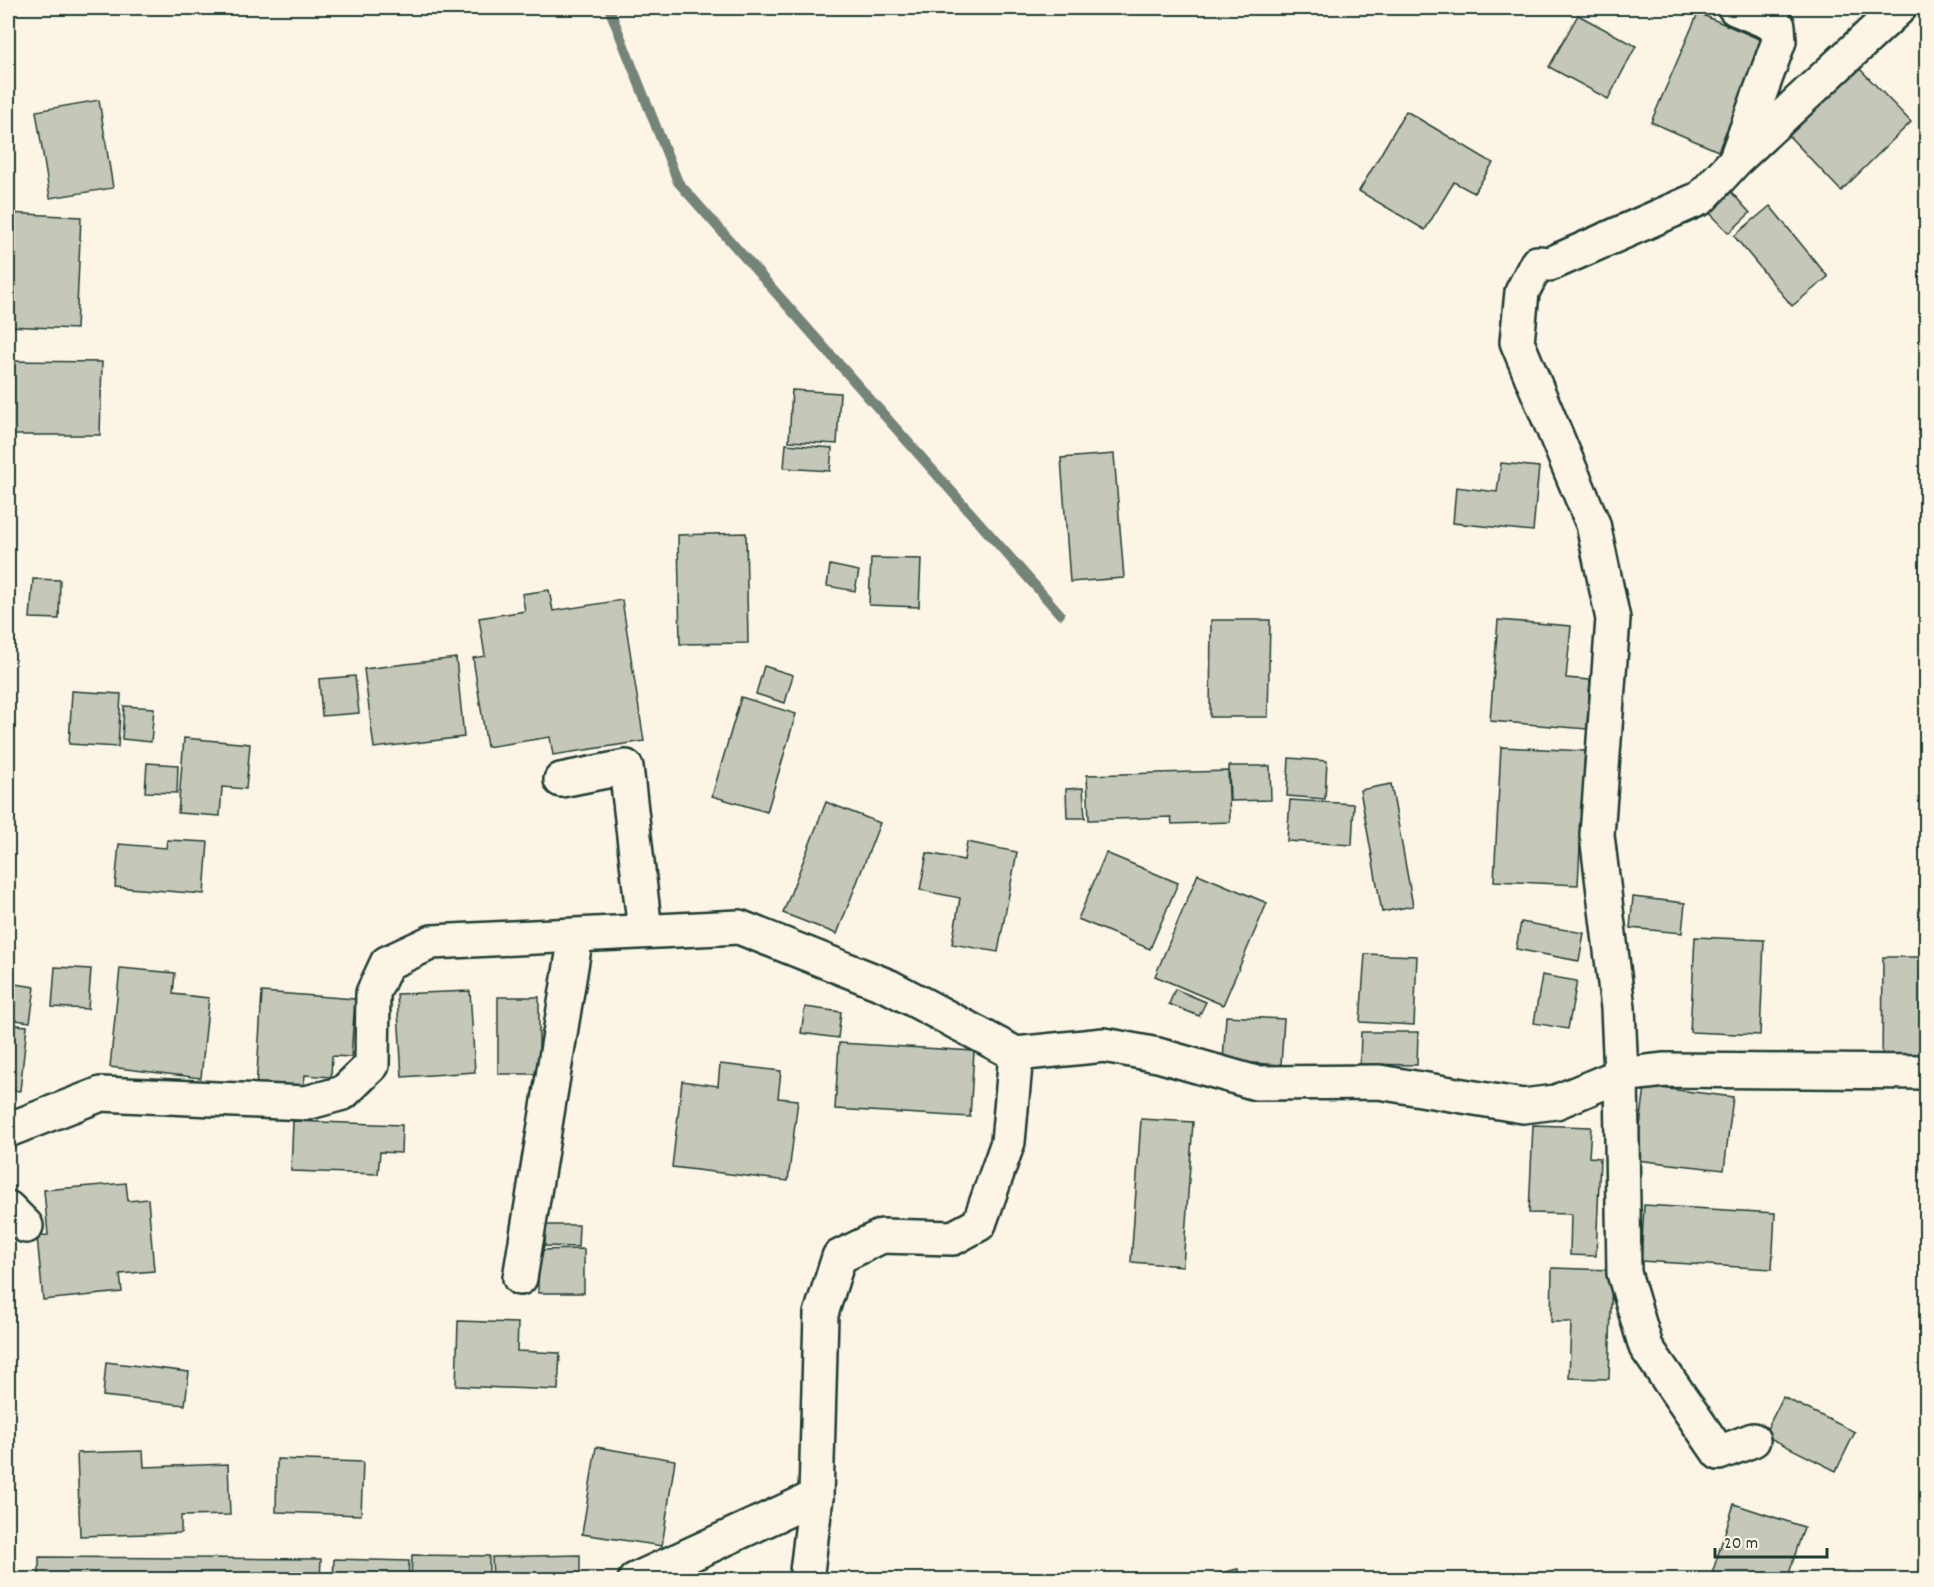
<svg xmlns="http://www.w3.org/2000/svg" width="1934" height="1587" font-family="Dekko,sans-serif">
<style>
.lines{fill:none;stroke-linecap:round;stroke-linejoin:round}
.stream{stroke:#758479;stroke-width:10}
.building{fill:#c5c7b9;stroke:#1f3d34;stroke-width:1.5}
.minor-casing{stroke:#1f3d34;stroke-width:38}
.minor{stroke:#fcf5e5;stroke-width:33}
</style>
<rect width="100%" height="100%" fill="#fcf5e5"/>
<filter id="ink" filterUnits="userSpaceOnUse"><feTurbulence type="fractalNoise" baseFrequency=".0167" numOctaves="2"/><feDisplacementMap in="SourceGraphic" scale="12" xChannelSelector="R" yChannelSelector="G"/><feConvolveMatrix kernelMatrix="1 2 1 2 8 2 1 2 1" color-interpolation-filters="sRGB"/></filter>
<g filter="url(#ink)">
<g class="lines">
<!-- stream -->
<path class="stream" d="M609 8 678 182 1060 614"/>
</g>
<!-- building -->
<g class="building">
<path d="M1698 13 1764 41 1718 151 1651 122Z"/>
<path d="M1578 15 1636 46 1608 99 1549 67Z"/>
<path d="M1859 68 1911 122 1841 191 1789 136Z"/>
<path d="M99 100 113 188 50 198 36 111Z"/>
<path d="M1406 111 1493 163 1474 193 1454 182 1425 230 1359 191Z"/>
<path d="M1725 185 1750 213 1729 233 1703 206Z"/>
<path d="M1770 206 1828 277 1792 306 1734 236Z"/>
<path d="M8 213 81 217 76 329 8 326Z"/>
<path d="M8 361 102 362 100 435H8Z"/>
<path d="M792 390 840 393 837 444 789 441Z"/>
<path d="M786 444 832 448 830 471 784 468Z"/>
<path d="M1114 454 1124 578 1070 582 1061 458Z"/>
<path d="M1501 463 1539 467 1533 531 1453 523 1456 487 1497 492Z"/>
<path d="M746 533 748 643 680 644 678 535Z"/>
<path d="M871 558 921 559 919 607 869 605Z"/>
<path d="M830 565 859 571 855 591 827 586Z"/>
<path d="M33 579 60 580 59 619 30 618Z"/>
<path d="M549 590 553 611 622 600 644 741 553 755 550 737 487 747 473 658 485 656 479 618 525 611 522 594Z"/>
<path d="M1211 620H1270L1268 717H1210Z"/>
<path d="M1498 620 1571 626 1566 678 1590 680 1587 729 1490 721Z"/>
<path d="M456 658 464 737 374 748 364 669Z"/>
<path d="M764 666 793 675 785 703 756 694Z"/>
<path d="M355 676 359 713 322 716 319 679Z"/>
<path d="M72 691 121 694 118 747 69 744Z"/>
<path d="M741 697 796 714 767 812 712 796Z"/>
<path d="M124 706 154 708 151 742 122 739Z"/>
<path d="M184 738 250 744 246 789 222 787 220 816 178 813Z"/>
<path d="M1501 747 1585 751 1578 885 1494 881Z"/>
<path d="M1289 758 1327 761 1325 799 1287 796Z"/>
<path d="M147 763 178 765 177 793 145 792Z"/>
<path d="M1229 766H1270L1271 800 1230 801Z"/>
<path d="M1228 771 1230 822 1172 824 1171 817 1089 820 1087 775Z"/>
<path d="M1391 784 1413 906 1382 912 1360 790Z"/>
<path d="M1083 788 1085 818H1067L1066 789Z"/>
<path d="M1290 800 1354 804 1352 845 1287 841Z"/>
<path d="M826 802 880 823 837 934 783 913Z"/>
<path d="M167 840 208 842 204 894 115 887 119 844 166 848Z"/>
<path d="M967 842 1017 852 998 952 952 944 960 898 920 890 927 853 964 860Z"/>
<path d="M1106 853 1178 883 1150 949 1078 919Z"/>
<path d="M1198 874 1267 903 1223 1005 1155 976Z"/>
<path d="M1633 897 1685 903 1682 933 1630 928Z"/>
<path d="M1521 922 1584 933 1579 961 1516 949Z"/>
<path d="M1695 937 1764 940 1760 1035 1690 1032Z"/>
<path d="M1365 954 1417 956 1414 1025 1360 1022Z"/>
<path d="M1883 957H1926V1068L1882 1067Z"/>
<path d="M55 967 91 969 88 1009 52 1007Z"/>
<path d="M120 968 175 973 173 994 209 998 201 1078 110 1067Z"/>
<path d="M1542 975 1577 981 1568 1029 1534 1023Z"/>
<path d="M8 983 35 987 30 1022 8 1019Z"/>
<path d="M1175 989 1206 1002 1199 1016 1169 1004Z"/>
<path d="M470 991 475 1072 402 1077 397 994Z"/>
<path d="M262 992 355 999 351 1057 332 1056 331 1077 305 1075 303 1092 256 1089Z"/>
<rect x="498" y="997" width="41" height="77"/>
<path d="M805 1007 841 1012 838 1038 801 1033Z"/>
<path d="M1226 1016 1284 1019 1281 1065 1223 1061Z"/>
<path d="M8 1024 27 1026 20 1091 8 1090Z"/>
<path d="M1361 1032H1418L1417 1065 1360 1064Z"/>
<path d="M839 1043 974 1051 970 1117 835 1109Z"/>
<path d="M720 1064 781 1071 778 1098 798 1100 788 1181 672 1167 682 1081 718 1086Z"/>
<path d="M1645 1086 1733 1097 1724 1170 1636 1160Z"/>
<path d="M1141 1119 1193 1122 1183 1266 1131 1262Z"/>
<path d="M293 1121 402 1125 401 1153 380 1152 378 1174 291 1171Z"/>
<path d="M1533 1125 1591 1127 1589 1157 1600 1158 1596 1256 1570 1255 1571 1214 1529 1213Z"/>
<path d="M126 1183 128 1201 148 1199 154 1271 120 1274 122 1292 43 1300 37 1236 48 1235 44 1190Z"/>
<path d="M1644 1205 1775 1213 1772 1269 1641 1261Z"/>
<path d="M546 1225H579L578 1247 545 1246Z"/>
<path d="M584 1249V1293H538V1250Z"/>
<path d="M1552 1268 1612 1270 1609 1379 1569 1378 1571 1322H1551Z"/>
<path d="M458 1321 518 1323 517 1351 560 1353 558 1390 456 1386Z"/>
<path d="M106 1362 189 1372 185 1405 103 1396Z"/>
<path d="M1783 1397 1855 1432 1836 1471 1764 1435Z"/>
<path d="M596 1447 675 1460 662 1546 582 1534Z"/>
<path d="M143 1451 144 1467 228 1464 230 1515 181 1516V1533L80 1536 77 1453Z"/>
<path d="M277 1459 363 1462 361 1515 276 1512Z"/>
<path d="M1734 1504 1804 1527 1787 1580H1710Z"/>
<path d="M412 1555 489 1556V1580H411Z"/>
<path d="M580 1555V1580H493L492 1557Z"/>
<path d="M39 1557 321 1559 320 1580H39Z"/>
<path d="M334 1559 409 1561 408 1580H333Z"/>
<path d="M1238 1569 1241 1580H1192Z"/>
</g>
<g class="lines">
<!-- minor casing -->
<g class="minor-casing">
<g id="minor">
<path d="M1735 8 1778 26 1779 41 1738 153"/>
<path d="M561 780 626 767 645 931"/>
<path d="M8 1130 101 1094 306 1103 343 1093 372 1065 373 993 387 963 432 942 739 927 890 987 1016 1054 1104 1045 1158 1055 1256 1083 1379 1082 1523 1106 1556 1102 1621 1075 1665 1070 1926 1072"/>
<path d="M8 1208 26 1226"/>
<path d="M520 1278 576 936"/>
<path d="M1753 1440 1719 1453 1646 1347 1624 1273 1621 1075 1618 1008 1597 835 1613 619 1593 524 1517 342 1522 292 1537 263 1550 264 1701 198 1736 160 1899 8"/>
<path d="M635 1580 816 1497"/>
<path d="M806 1580 816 1497 821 1314 839 1257 882 1236 953 1238 979 1224 1008 1142 1016 1054"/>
</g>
</g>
<!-- minor -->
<use href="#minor" class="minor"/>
</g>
</g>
<!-- margin -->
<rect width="1934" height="1587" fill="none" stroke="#fcf5e5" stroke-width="30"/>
<rect x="15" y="15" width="1904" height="1557" fill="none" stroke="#1f3d34" stroke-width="2" filter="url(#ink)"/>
<!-- scale -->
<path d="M1715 1548v9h112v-9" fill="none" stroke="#1f3d34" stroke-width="3"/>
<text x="1724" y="1548" font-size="18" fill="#1f3d34" stroke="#fcf5e5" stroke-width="4.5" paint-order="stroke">20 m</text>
</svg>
